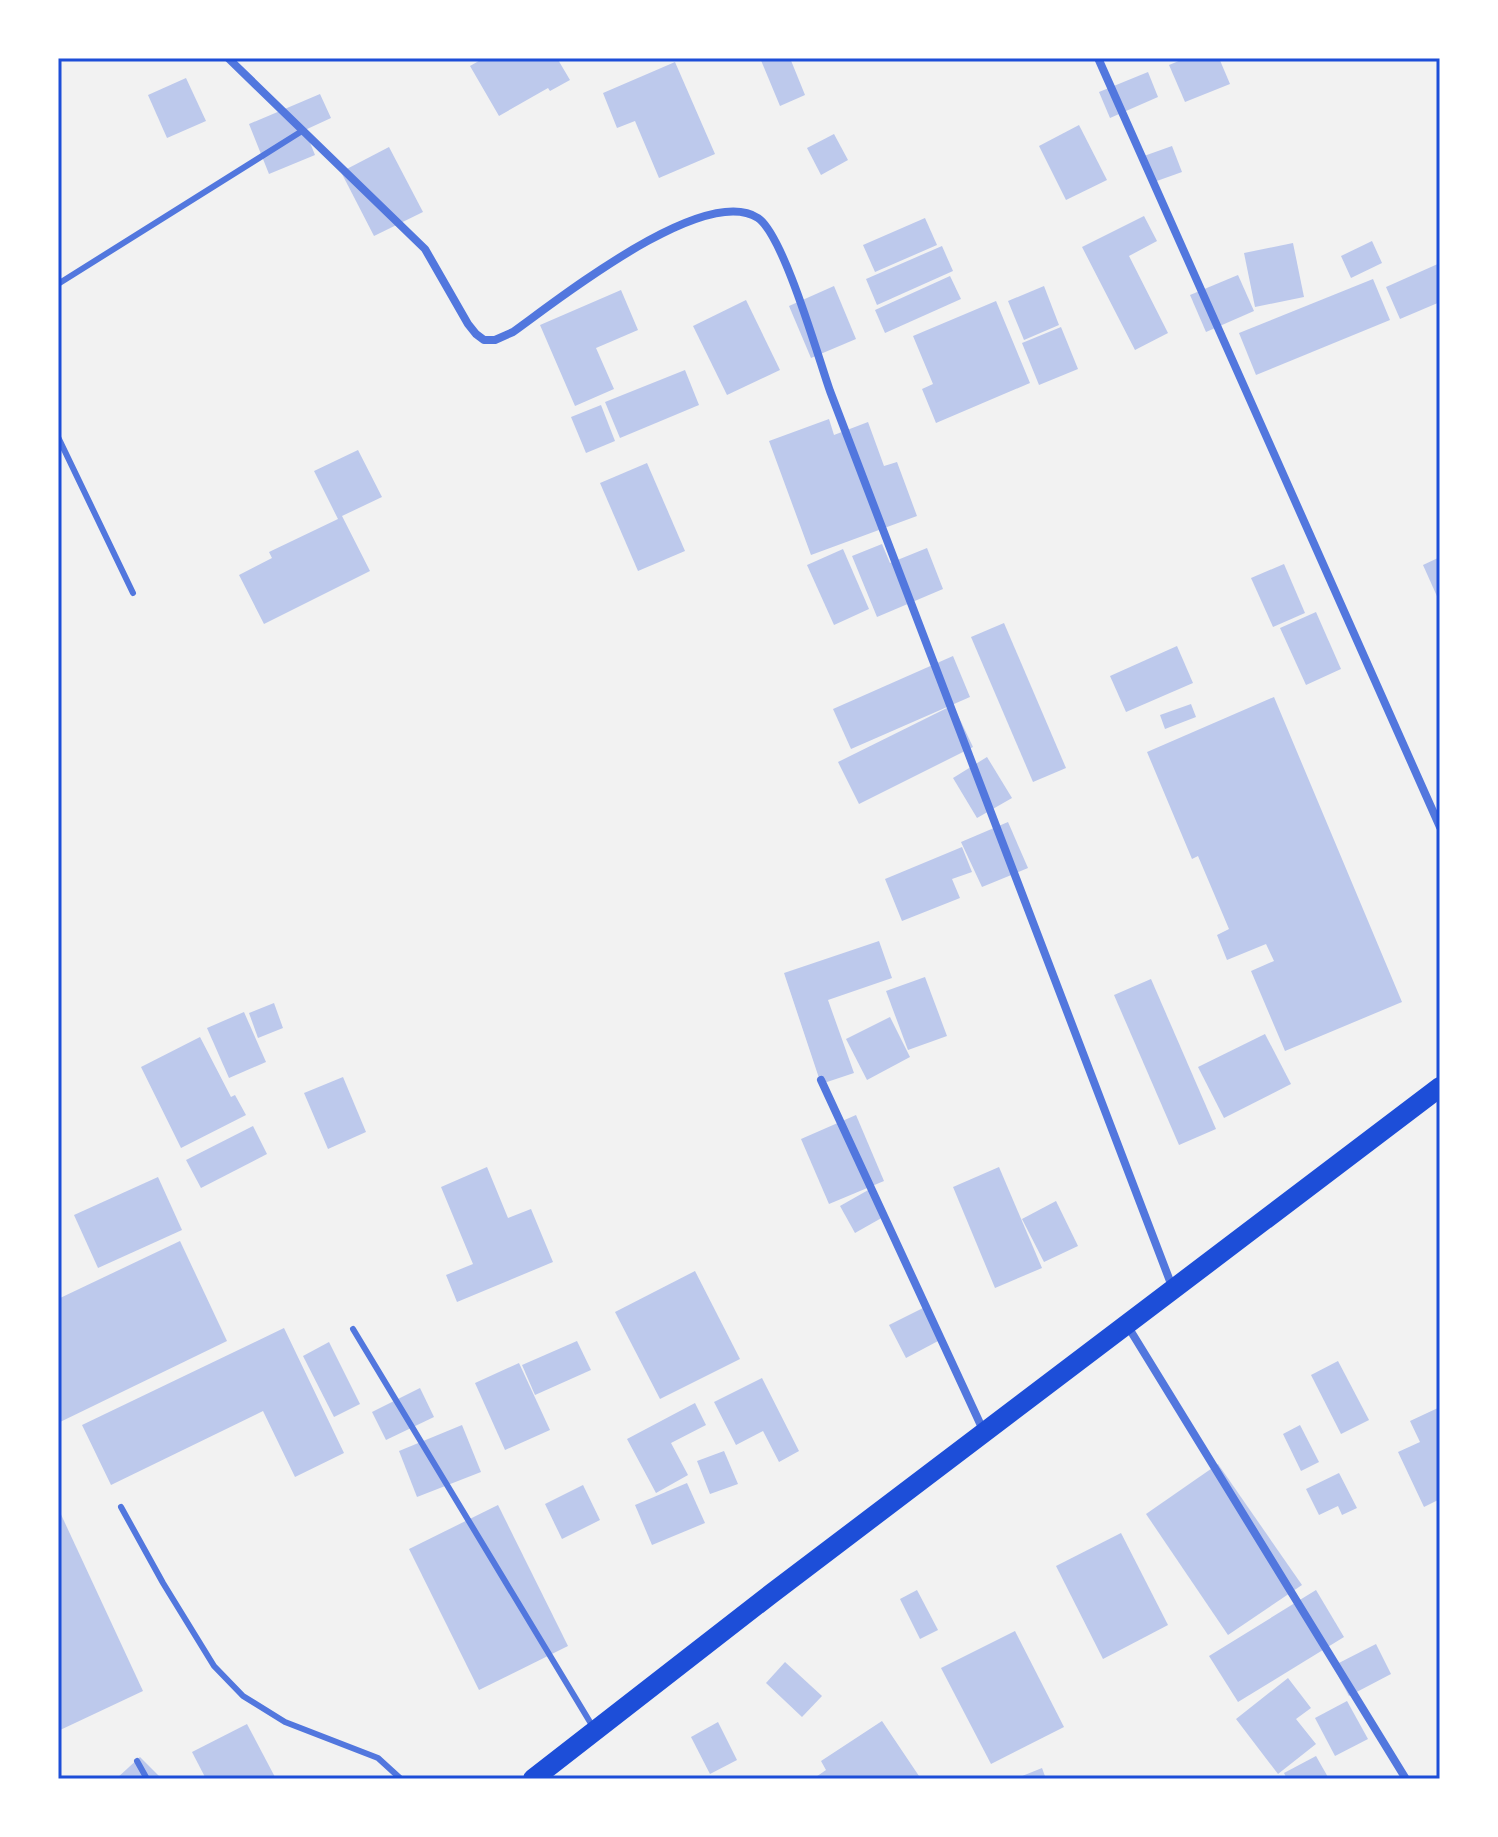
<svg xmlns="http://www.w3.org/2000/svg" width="1498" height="1837" font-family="'PT Serif',serif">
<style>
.building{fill:#bdc9ec}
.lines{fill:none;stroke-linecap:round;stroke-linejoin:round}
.service{stroke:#5277de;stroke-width:6}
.minor{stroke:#5277de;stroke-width:8}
.primary{stroke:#1d4ed8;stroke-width:20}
.neatline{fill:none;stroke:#1d4ed8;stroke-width:3}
</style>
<rect width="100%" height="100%" fill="#f2f2f2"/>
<!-- building -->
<g class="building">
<path d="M484 58H557L570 80 550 91 548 88 499 116 470 66Z"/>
<path d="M760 58H790L805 95 780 106Z"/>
<path d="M1186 58H1219L1230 84 1185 102 1169 65Z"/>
<path d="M675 62 715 154 659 178 635 121 617 128 603 93Z"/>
<path d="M1148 72 1158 97 1110 118 1099 92Z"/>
<path d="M186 78 206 121 167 138 148 95Z"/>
<path d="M320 94 331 118 305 130 315 155 269 174 249 124Z"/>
<path d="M1079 125 1107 180 1066 200 1039 146Z"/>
<path d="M834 134 848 160 821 175 807 148Z"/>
<path d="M1172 146 1182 172 1154 182 1144 156Z"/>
<path d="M389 147 423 212 374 236 341 172Z"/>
<path d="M1144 216 1157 241 1129 256 1168 333 1135 350 1082 247Z"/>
<path d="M925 218 937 245 875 272 863 245Z"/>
<path d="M1372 241 1382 263 1351 278 1341 256Z"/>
<path d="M1293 243 1304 297 1255 307 1244 253Z"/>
<path d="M942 246 953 271 877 305 866 279Z"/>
<path d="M1440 263V302L1400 319 1386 287Z"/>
<path d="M1238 275 1254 311 1206 332 1190 295Z"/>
<path d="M950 276 961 299 885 333 875 310Z"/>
<path d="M1373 279 1390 320 1256 375 1239 333Z"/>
<path d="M834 286 856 339 811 358 789 306Z"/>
<path d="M1044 286 1059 325 1024 340 1008 301Z"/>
<path d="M621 290 638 330 596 348 614 389 575 406 540 325Z"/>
<path d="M746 300 780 370 727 395 693 326Z"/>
<path d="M996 301 1030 383 936 423 922 389 933 384 913 336Z"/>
<path d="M1061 327 1078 369 1039 385 1022 343Z"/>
<path d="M685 370 699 405 620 438 605 402Z"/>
<path d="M601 405 615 441 586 453 571 417Z"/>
<path d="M829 419 834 435 868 422 884 466 897 462 917 516 811 555 769 441Z"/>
<path d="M358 450 382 497 342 516 370 571 264 624 239 575 272 558 269 552 338 519 314 471Z"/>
<path d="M647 463 685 551 638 571 600 483Z"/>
<path d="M882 544 890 563 927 548 943 589 877 617 852 556Z"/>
<path d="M843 549 869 609 834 625 807 565Z"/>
<path d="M1440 557V603L1423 565Z"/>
<path d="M1284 564 1305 613 1273 627 1251 578Z"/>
<path d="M1316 612 1341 669 1306 685 1280 628Z"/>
<path d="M1004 623 1066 768 1033 782 971 637Z"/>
<path d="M1177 646 1193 683 1126 712 1110 676Z"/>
<path d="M953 656 970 697 851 749 833 709Z"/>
<path d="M1274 697 1402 1002 1285 1051 1251 971 1274 961 1266 944 1227 960 1217 935 1229 929 1198 856 1192 859 1147 752Z"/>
<path d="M1191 704 1196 717 1165 729 1160 715Z"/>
<path d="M953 705 973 747 859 804 838 762Z"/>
<path d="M987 757 1012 798 977 818 953 778Z"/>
<path d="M1008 822 1028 868 982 887 961 842Z"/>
<path d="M962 847 972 872 952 879 960 898 902 921 885 879Z"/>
<path d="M879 941 892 978 828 1000 854 1073 821 1084 784 973Z"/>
<path d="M925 977 947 1036 908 1050 886 991Z"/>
<path d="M1151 979 1216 1129 1179 1145 1114 995Z"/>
<path d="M274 1003 283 1028 258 1038 249 1013Z"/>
<path d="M244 1012 266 1062 229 1078 207 1028Z"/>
<path d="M890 1017 910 1057 867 1080 846 1039Z"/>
<path d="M1265 1034 1291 1084 1224 1118 1198 1067Z"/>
<path d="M200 1037 231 1097 235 1095 246 1115 181 1148 141 1067Z"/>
<path d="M343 1077 366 1132 328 1149 304 1093Z"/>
<path d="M856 1115 884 1181 829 1204 801 1139Z"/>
<path d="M253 1126 267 1154 201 1188 186 1160Z"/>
<path d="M487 1167 508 1218 531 1209 553 1262 457 1302 446 1275 473 1264 441 1187Z"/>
<path d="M999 1167 1042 1268 995 1288 953 1187Z"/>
<path d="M158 1177 182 1230 98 1268 74 1215Z"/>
<path d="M870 1189 885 1216 855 1233 840 1206Z"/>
<path d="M1056 1201 1078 1246 1044 1262 1022 1219Z"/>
<path d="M180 1241 227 1341 58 1423V1299Z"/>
<path d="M695 1271 740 1359 660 1399 615 1312Z"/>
<path d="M923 1308 940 1340 906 1358 889 1325Z"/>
<path d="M284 1328 344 1453 295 1477 263 1411 111 1485 82 1425Z"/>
<path d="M577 1341 591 1370 535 1395 522 1365Z"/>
<path d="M329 1342 360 1404 334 1417 303 1356Z"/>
<path d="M1338 1361 1369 1420 1341 1434 1311 1375Z"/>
<path d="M519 1363 550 1430 505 1450 475 1383Z"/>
<path d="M762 1378 799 1451 779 1462 763 1431 736 1445 714 1402Z"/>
<path d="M420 1388 434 1417 386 1440 372 1412Z"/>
<path d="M695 1403 706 1425 671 1443 688 1475 656 1493 627 1439Z"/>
<path d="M1440 1407V1466L1438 1467 1440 1499 1424 1507 1398 1452 1420 1442 1410 1421Z"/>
<path d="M462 1425 481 1472 417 1497 399 1451Z"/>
<path d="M1300 1425 1319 1462 1301 1471 1283 1434Z"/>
<path d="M724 1451 738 1484 710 1494 697 1461Z"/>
<path d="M1218 1464 1302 1585 1228 1635 1146 1514Z"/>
<path d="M1339 1473 1357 1508 1342 1515 1338 1506 1319 1515 1306 1489Z"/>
<path d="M687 1483 705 1523 652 1545 635 1505Z"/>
<path d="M583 1485 600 1520 562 1539 545 1504Z"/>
<path d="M498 1505 568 1646 479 1690 409 1549Z"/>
<path d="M58 1508 143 1691 58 1731Z"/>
<path d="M1121 1533 1168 1625 1103 1659 1056 1566Z"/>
<path d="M917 1590 938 1630 920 1639 900 1599Z"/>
<path d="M1316 1590 1344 1637 1238 1702 1209 1656Z"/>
<path d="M1015 1631 1064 1727 991 1764 941 1668Z"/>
<path d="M1376 1644 1391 1674 1349 1696 1333 1666Z"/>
<path d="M785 1662 822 1696 802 1717 766 1683Z"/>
<path d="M1288 1678 1311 1708 1296 1719 1316 1744 1278 1774 1236 1719Z"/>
<path d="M1347 1701 1368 1739 1335 1756 1315 1718Z"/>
<path d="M882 1721 921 1779H813L826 1770 821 1761Z"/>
<path d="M718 1722 737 1760 710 1774 691 1737Z"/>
<path d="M247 1724 276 1779H206L192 1752Z"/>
<path d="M1316 1756 1329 1779H1287L1284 1773Z"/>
<path d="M140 1757 162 1779H116Z"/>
<path d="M1042 1768 1046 1779H1015Z"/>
</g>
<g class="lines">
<!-- service -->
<g class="service">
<path d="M58 284 302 131"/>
<path d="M58 437 133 593"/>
<path d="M353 1329 593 1727"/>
<path d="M121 1507 163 1583 214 1666 243 1696 285 1722 378 1758 401 1779"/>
<path d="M137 1761 147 1779"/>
</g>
<!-- minor -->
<g class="minor">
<path d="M228 58 425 249 468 324 476 334 484 340H495L513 332C558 300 704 183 758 218 784 236 818 357 830 391L1173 1289"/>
<path d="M1098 58 1440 827"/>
<path d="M821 1080 984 1432"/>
<path d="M1127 1325 1406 1779"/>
</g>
<!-- primary -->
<path class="primary" d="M533 1779 771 1594 1440 1087"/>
</g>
<!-- border -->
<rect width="1498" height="1837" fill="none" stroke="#ffffff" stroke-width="120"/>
<rect x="60" y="60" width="1378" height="1717" class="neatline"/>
</svg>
